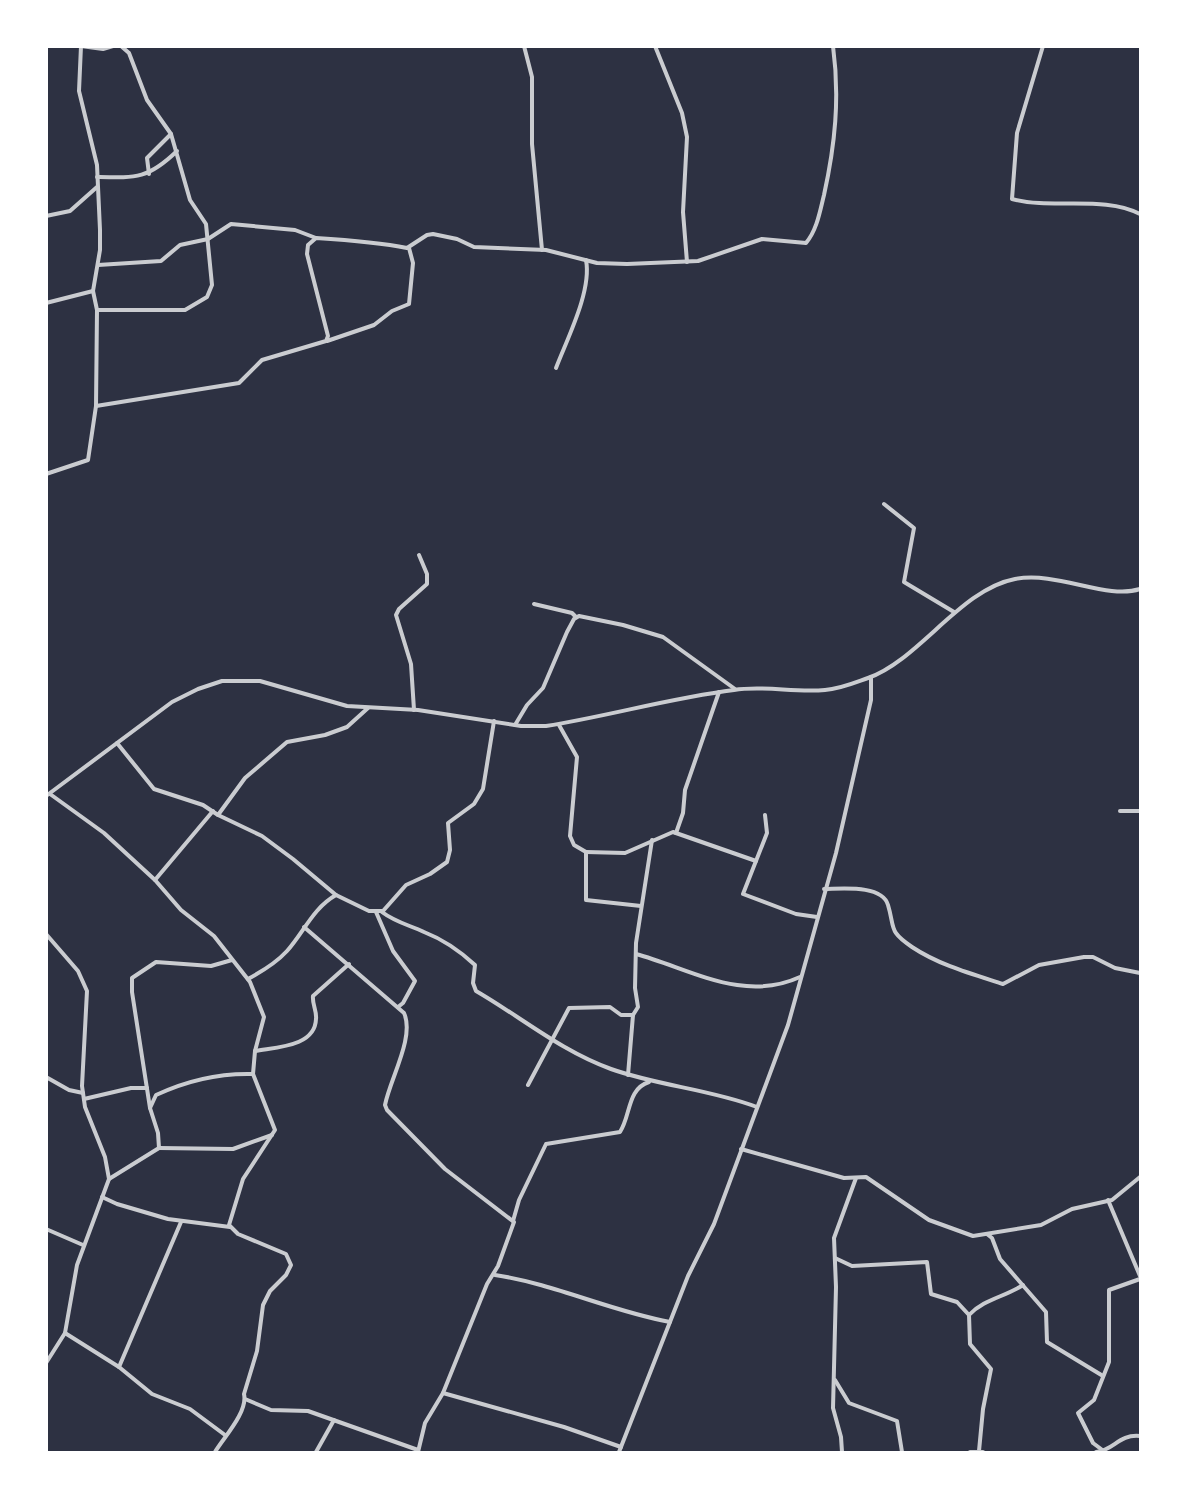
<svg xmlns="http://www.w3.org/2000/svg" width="1187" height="1499" font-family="'PT Sans',sans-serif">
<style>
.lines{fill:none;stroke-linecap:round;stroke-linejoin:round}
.minor{stroke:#caccd0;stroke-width:4}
</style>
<rect width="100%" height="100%" fill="#2d3142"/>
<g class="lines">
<!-- minor -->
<g class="minor">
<path d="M81 46 103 49 113 46"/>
<path d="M524 46 532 77V144L542 250"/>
<path d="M655 46 682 113 687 137 683 212 687 262"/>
<path d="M1043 46 1017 133 1012 199C1052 210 1104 195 1140 214"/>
<path d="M149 174 147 158 171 134"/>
<path d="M97 177C136 178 148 179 177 151"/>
<path d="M46 216 70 211 97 187"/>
<path d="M98 265 161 261 180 245 208 239 231 224 295 230 316 238"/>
<path d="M46 303 93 291"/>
<path d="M97 310H185L207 297 212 285 206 224 190 200 171 134 147 100 129 53 121 46"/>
<path d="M327 341 374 325 392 311 409 304 413 263 409 248"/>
<path d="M556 368C567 339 592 291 586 260"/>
<path d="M96 406 239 383 262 360 326 341 328 336 307 254 308 245 316 238C347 240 377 242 407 248L427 235 433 234 457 239 474 247 546 250 597 263 627 264 698 261 762 239 806 243C817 230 820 211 824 195 835 145 840 98 833 46"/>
<path d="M46 474 88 460 96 406 97 310 93 291 100 250V230L97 165 79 91 81 46"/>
<path d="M884 504 914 528 904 582 954 612"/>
<path d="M534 604 572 613 576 617"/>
<path d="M414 710 411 664 396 615 399 609 427 584V574L419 555"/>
<path d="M515 725 527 705 543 688 567 632 574 619 579 616 623 625 663 637 735 689"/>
<path d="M559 725 577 757 570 836 574 845 586 852V900L641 906"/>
<path d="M117 743 154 789 203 805 218 815 262 836 293 859 336 895 369 911H383L406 885 430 874 447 862 450 850 448 823 474 804 483 789 494 721"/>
<path d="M50 794 104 833 155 880 181 910 214 936 250 982 264 1017 255 1051 253 1074 275 1130 243 1179 229 1225 238 1234 286 1254 291 1265 286 1275 270 1291 263 1305 257 1351 244 1394C248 1412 224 1437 215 1452"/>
<path d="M46 796 172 702 198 689 222 681H260L347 706 418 710 521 726H546C609 716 670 698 734 690 764 685 794 693 825 690 840 689 854 683 868 678 919 660 961 589 1015 579 1058 571 1106 600 1140 589"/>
<path d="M1120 811H1140"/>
<path d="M218 815 245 778 287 742 325 735 347 727 368 708"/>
<path d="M765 815 767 833 743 894 796 914 817 917"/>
<path d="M676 833 683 813 685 790 719 692"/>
<path d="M586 852 625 853 673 832 756 861"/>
<path d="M155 880 213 811"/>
<path d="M824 889C840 889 882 884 888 905 895 928 888 931 912 947 939 965 972 974 1003 984L1039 965 1084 957H1093L1115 968 1140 973"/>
<path d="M376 912 393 951 415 981 403 1003 398 1007"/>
<path d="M382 912C395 922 409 925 424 932 442 939 461 952 475 965L473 983 476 991C521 1017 561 1051 611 1069 659 1086 709 1089 757 1107"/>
<path d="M304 927 404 1013C415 1037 390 1079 385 1105L387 1110 445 1169 514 1222 498 1266 487 1284 443 1393 425 1423 418 1452"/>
<path d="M46 934 78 971 87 991 82 1086 85 1107 105 1157 109 1179 77 1265 65 1333 46 1363"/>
<path d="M636 954C691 969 743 1003 800 977"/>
<path d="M248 979C261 972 276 963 287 951 304 932 313 908 336 895"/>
<path d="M255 1051C276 1047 315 1047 316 1019 317 1011 312 1004 313 996L349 964"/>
<path d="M628 1075 633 1015 638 1007 635 988 636 943 652 840"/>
<path d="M46 1077 69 1090 83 1093"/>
<path d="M528 1085 569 1008 610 1007 621 1015H633"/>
<path d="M84 1099 131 1088H147"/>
<path d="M150 1108 132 992V978L156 962 211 966 232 960"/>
<path d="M159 1148 233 1149 272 1135"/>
<path d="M741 1149 844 1178 866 1177 929 1220 973 1236 1041 1225 1072 1209 1112 1200 1140 1177"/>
<path d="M109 1179 159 1148 158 1133 150 1108 156 1095C188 1080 218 1073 253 1074"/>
<path d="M102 1197 117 1204 168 1219 230 1227"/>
<path d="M1108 1200 1140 1276"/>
<path d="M513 1221 519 1200 546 1144 620 1132C631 1115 627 1089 649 1082"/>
<path d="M46 1229 83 1245"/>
<path d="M987 1234 992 1238 1000 1259 1046 1312 1047 1342 1103 1376"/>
<path d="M835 1258 852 1266 927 1262 931 1294 957 1302 969 1315"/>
<path d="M495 1275C555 1284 610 1311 670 1322"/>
<path d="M65 1333 119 1367 152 1394 190 1409 225 1435"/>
<path d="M119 1367 181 1222"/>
<path d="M835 1380 849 1403 897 1421 902 1452"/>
<path d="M443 1393 564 1427 621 1447"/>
<path d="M245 1399 271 1410 308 1411 418 1450"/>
<path d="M979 1451 983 1409 991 1369 970 1344 969 1315C984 1299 1005 1297 1023 1285"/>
<path d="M316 1452 334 1420"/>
<path d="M619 1452 688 1276 714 1224 788 1025 836 853 871 700V677"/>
<path d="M842 1452 841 1437 833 1408 836 1287 834 1238 856 1178"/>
<path d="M970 1452H983"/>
<path d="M1096 1452C1115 1450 1118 1434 1140 1436"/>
<path d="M1105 1452 1093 1443 1078 1413 1094 1400 1109 1362V1290L1140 1279"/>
</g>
</g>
<!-- border -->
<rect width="1187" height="1499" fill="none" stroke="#ffffff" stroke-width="96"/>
</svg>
